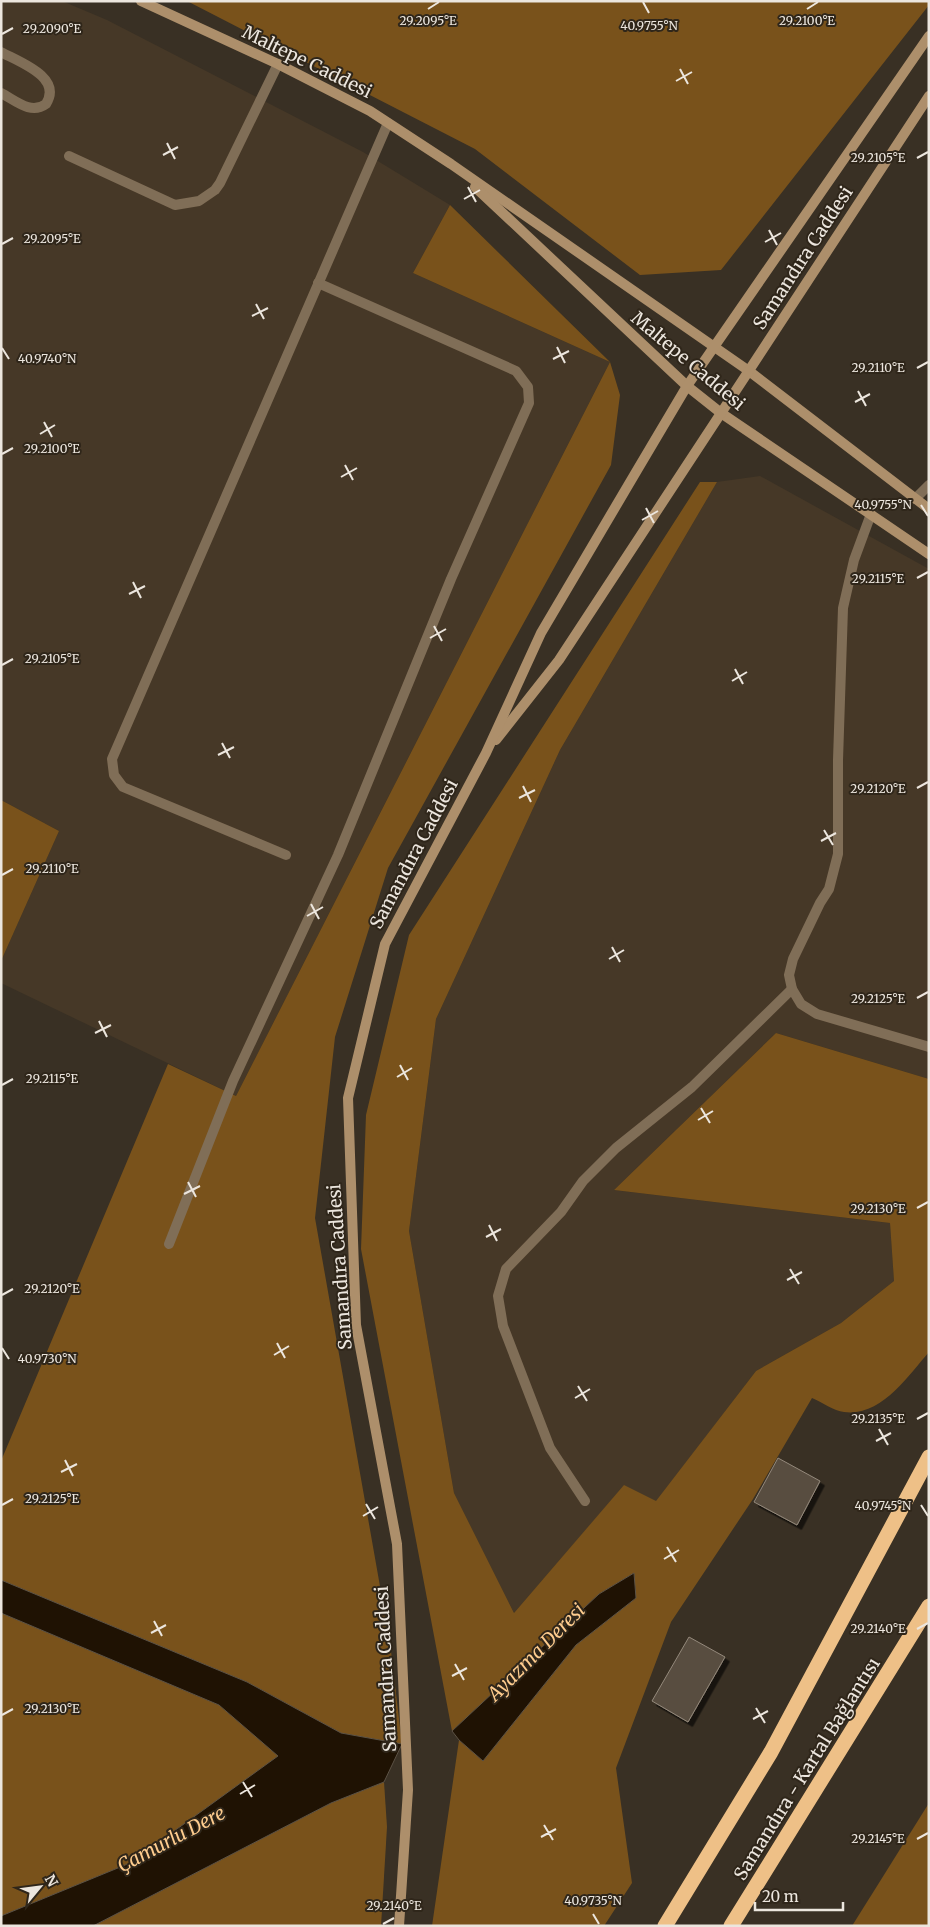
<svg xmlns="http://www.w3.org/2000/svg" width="930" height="1927" font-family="Merriweather,serif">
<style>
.built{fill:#463827}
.green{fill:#79521b}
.water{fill:#1f1203;stroke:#5c5245}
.building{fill:#584d41;stroke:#94897b;filter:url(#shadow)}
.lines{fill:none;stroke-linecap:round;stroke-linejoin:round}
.lane{stroke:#806e57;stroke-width:10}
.street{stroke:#806e57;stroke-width:10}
.secondary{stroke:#ad8f6b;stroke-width:10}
.highway{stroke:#eec087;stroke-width:15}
.ticks{fill:none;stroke:#ece6de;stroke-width:2}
.labels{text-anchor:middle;stroke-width:4;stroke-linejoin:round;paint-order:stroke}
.street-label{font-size:18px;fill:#ece6de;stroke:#2f261a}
.water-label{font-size:19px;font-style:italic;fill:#fecc8e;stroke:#2f261a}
.ticks-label{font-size:12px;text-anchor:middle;fill:#ece6de;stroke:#2f261a;stroke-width:4;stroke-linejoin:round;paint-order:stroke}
</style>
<defs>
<filter id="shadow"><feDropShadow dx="4.5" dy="4.5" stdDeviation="0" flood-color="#0009"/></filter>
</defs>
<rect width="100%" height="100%" fill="#393024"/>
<!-- built -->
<g class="built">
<path d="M1 1H62L107 20 363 152 450 205 413 273 610 362 236 1096 1 983V961L59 831 1 800Z"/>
<path d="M760 476 929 569V1079L776 1033 614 1190 890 1223 894 1281 841 1323 756 1371 656 1502 624 1486 514 1613 454 1493 409 1231 436 1019 560 750 717 482Z"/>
</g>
<!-- green -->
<g class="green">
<path d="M187 1H929V5L721 270 640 275 475 149Z"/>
<path d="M450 205 610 362 620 395 611 465 388 868 335 1037 315 1218 390 1643 402 1744 341 1733 247 1682 1 1580V1461L168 1064 236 1096 610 362 413 273Z"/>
<path d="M700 482H717L560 750 436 1019 409 1231 454 1493 514 1613 624 1485 656 1501 756 1371 841 1323 894 1281 890 1223 614 1190 776 1033 929 1079V1352C908 1376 881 1417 844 1412 834 1411 822 1402 812 1398L753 1499 671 1622 616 1768 632 1883 604 1926H432L459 1740 483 1761 576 1645 636 1598 634 1573 599 1594 452 1731 361 1249 366 1115 409 935Z"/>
<path d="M1 800 59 831 1 961Z"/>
<path d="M1 1613 219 1705 279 1756 130 1863 1 1916Z"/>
<path d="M384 1782 387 1827 381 1926H93L331 1803Z"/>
<path d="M929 1803V1926H852Z"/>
</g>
<!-- water -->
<g class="water">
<path d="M634 1573 636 1598 576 1645 483 1761 459 1740 452 1731 599 1594Z"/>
<path d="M1 1580 247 1682 341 1733 402 1744 384 1782 331 1803 93 1926H1V1916L130 1863 278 1756 219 1705 1 1613Z"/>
</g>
<!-- building -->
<g class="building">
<path d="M778 1458 820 1481 797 1525 754 1502Z"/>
<path d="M689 1637 725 1657 688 1722 652 1701Z"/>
</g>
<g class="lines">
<!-- lane -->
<g class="lane">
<path d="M1 52C19 62 63 77 46 104 31 115 16 101 1 93"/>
<path d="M69 156 175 205 199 201 215 190 220 183 278 64"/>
<path d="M286 855 123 787 114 775 112 759 388 123"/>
<path d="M169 1244 233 1081 338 855 451 579 529 403 528 387 516 371 318 283"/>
<path d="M585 1501 550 1448 503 1326 498 1296 506 1269 561 1212 583 1181 616 1148 692 1087 792 989"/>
</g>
<!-- street -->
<g class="street">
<path d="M915 499 929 485"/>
<path d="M871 514 854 560 843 608 838 760V854L829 889 820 903 793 959 789 975 792 989 801 1004 817 1014 929 1047"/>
</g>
<!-- secondary -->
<g class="secondary">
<path d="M141 1 278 64 370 111 451 164 749 371 929 509"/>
<path d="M475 187 687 386 721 413 929 554"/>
<path d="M496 740 559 660 929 96"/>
<path d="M399 1926 408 1790 397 1544 356 1325 348 1098 385 944 486 753 541 633 636 472 687 386 929 36"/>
</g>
<!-- highway -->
<g class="highway">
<path d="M665 1926 771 1752 929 1457"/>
<path d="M731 1926 929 1606"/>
</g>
</g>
<!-- ticks -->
<path class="ticks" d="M643 2 649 13M428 9 439 2M807 9 818 2M2 34 13 28M680 69 688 84M676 81 692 72M167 143 175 159M163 155 178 147M917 158 928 152M468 187 476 202M464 199 480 190M769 230 777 245M765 242 781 233M2 244 13 238M256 304 264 319M252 316 268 308M557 347 565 363M2 348 9 359M553 359 569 351M917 368 928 362M858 391 866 406M855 402 870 394M44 422 52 437M40 434 55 425M2 454 13 448M345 465 353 480M341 477 357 468M921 505 928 516M646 508 654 523M642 520 658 511M917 578 928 572M133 582 141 598M129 594 145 586M434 626 442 641M430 638 446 629M2 665 13 659M735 669 743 684M732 681 747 672M222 743 230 758M218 755 234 747M523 786 531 802M917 788 928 782M519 798 535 790M824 830 833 845M821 841 836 833M2 875 13 869M311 904 319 919M307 916 323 907M612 947 620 962M609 959 624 950M917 998 928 992M99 1021 107 1037M95 1033 111 1025M400 1065 408 1080M397 1077 412 1068M2 1085 13 1079M701 1108 710 1123M698 1120 713 1111M188 1182 196 1197M184 1194 200 1186M917 1208 928 1202M489 1225 497 1241M486 1237 501 1229M790 1269 799 1284M787 1280 802 1272M2 1295 13 1289M277 1343 285 1358M2 1348 9 1359M274 1355 289 1346M578 1386 587 1401M575 1398 590 1389M917 1419 928 1413M879 1429 888 1445M876 1441 891 1433M65 1460 73 1476M61 1472 77 1464M366 1504 375 1519M2 1505 13 1499M921 1505 928 1516M363 1516 378 1507M667 1547 676 1562M664 1559 679 1550M154 1621 162 1636M917 1629 928 1623M151 1633 166 1625M455 1664 464 1680M452 1676 467 1668M756 1708 765 1723M2 1715 13 1709M753 1719 768 1711M243 1782 252 1797M240 1794 255 1785M544 1825 553 1840M541 1837 556 1829M917 1839 928 1833M593 1914 599 1924M383 1924 394 1918"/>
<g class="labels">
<!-- street labels -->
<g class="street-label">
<text transform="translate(307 62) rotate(26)" y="6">Maltepe Caddesi</text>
<text transform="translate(803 258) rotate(-57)" y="6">Samandıra Caddesi</text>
<text transform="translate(688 361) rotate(40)" y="6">Maltepe Caddesi</text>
<text transform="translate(414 854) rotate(-62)" y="6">Samandıra Caddesi</text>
<text transform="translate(340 1267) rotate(-94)" y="6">Samandıra Caddesi</text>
<text transform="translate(386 1669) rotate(-93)" y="6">Samandıra Caddesi</text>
<text transform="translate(807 1769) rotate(-58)" y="6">Samandıra - Kartal Bağlantısı</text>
</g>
<!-- water labels -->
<g class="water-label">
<text transform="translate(536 1652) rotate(-45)" y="7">Ayazma Deresi</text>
<text transform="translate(171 1839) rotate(-28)" y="7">Çamurlu Dere</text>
</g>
</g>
<g class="ticks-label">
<text x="428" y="25">29.2095°E</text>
<text x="807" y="25">29.2100°E</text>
<text x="649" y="30">40.9755°N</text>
<text x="52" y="33">29.2090°E</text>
<text x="878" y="162">29.2105°E</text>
<text x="52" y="243">29.2095°E</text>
<text x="47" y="363">40.9740°N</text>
<text x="878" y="372">29.2110°E</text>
<text x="52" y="453">29.2100°E</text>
<text x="883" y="509">40.9755°N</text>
<text x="878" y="583">29.2115°E</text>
<text x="52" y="663">29.2105°E</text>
<text x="878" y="793">29.2120°E</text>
<text x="52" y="873">29.2110°E</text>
<text x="878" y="1003">29.2125°E</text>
<text x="52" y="1083">29.2115°E</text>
<text x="878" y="1213">29.2130°E</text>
<text x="52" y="1293">29.2120°E</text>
<text x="47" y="1363">40.9730°N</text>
<text x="878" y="1423">29.2135°E</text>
<text x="52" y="1503">29.2125°E</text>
<text x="883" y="1510">40.9745°N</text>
<text x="878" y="1633">29.2140°E</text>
<text x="52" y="1713">29.2130°E</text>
<text x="878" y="1843">29.2145°E</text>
<text x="593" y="1905">40.9735°N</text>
<text x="394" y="1910">29.2140°E</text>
</g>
<!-- border -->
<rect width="930" height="1927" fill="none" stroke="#ece6de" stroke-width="5"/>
<!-- north arrow -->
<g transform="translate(40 1887) rotate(61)" stroke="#2f261a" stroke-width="4" paint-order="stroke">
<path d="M0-4L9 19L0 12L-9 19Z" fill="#ece6de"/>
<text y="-8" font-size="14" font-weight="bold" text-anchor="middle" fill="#ece6de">N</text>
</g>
<!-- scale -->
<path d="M755 1902v8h88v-8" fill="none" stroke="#ece6de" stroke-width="2.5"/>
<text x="762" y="1902" font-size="15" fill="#ece6de" stroke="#2f261a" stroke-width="4" paint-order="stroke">20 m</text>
</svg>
